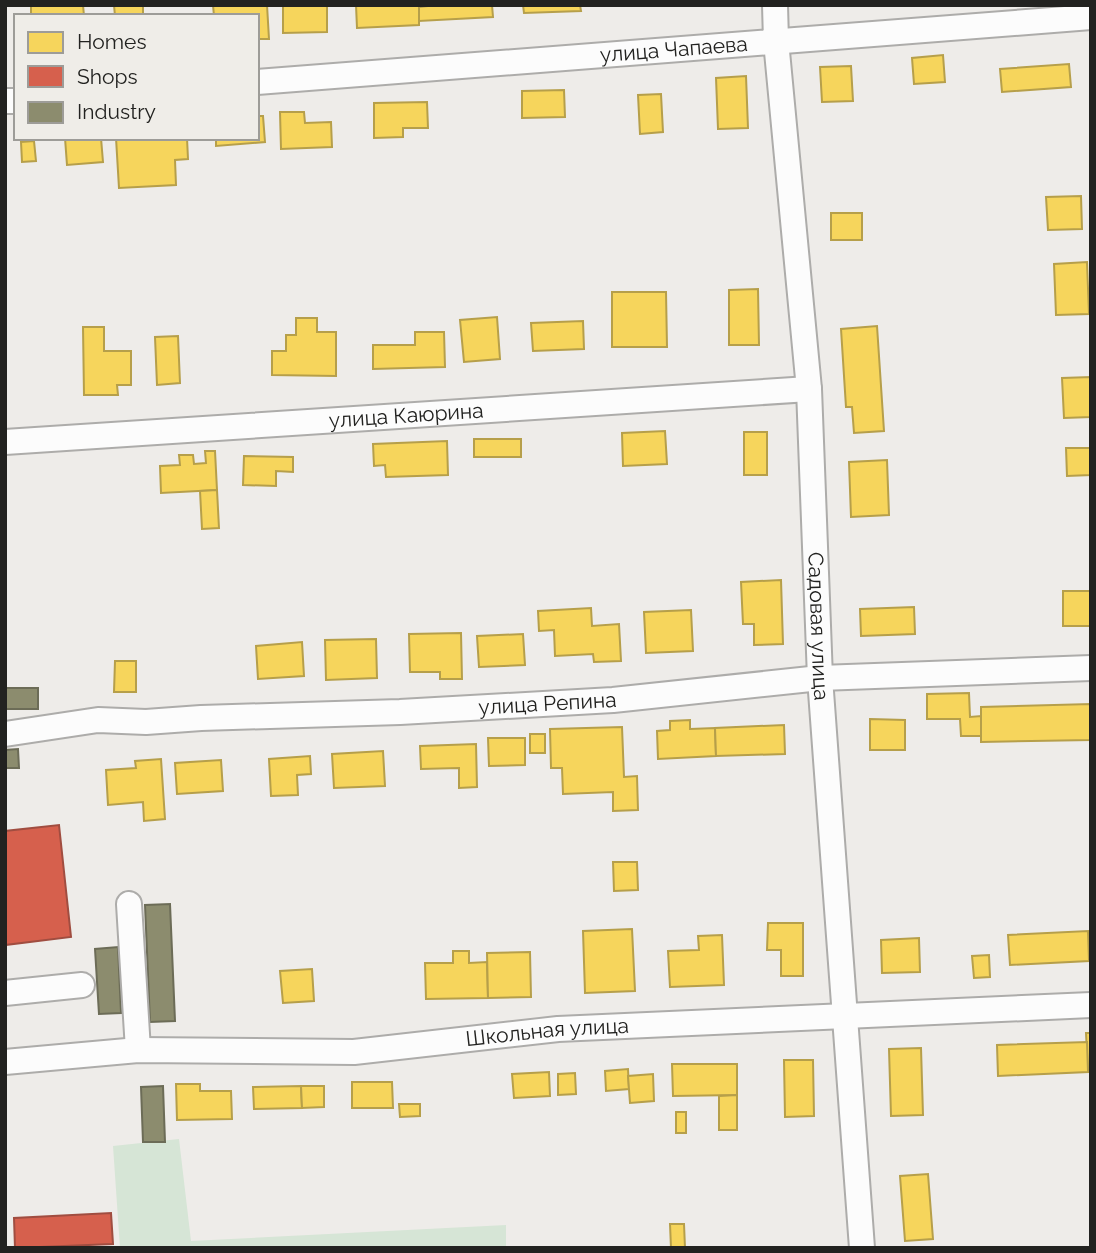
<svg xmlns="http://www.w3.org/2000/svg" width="1096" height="1253" font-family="Raleway,sans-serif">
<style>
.green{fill:#d6e5d6}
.homes{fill:#f6d55c;stroke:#b69f4a;stroke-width:2}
.shops{fill:#d6604d;stroke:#a04d40;stroke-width:2}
.industry{fill:#8c8c6e;stroke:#6c6c57;stroke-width:2}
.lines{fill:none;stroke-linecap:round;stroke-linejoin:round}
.minor-casing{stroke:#adacaa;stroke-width:28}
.minor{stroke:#fcfcfc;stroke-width:24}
.labels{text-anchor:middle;stroke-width:7;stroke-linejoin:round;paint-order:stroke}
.street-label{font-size:21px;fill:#222220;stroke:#efede8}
</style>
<rect width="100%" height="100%" fill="#eeece9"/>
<!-- green -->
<path class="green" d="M179 1139 191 1241 506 1225V1248H120L113 1146Z"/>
<!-- homes -->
<g class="homes">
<path d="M31 5H83L84 16H31Z"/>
<path d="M114 5H143V16H115Z"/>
<path d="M213 5H267L269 39H257V16H214Z"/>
<path d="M283 5H327V32L283 33Z"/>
<path d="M356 5H419V25L357 28Z"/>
<path d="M437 5H492L493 17 419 21V7Z"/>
<path d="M523 5H580L581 11 524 13Z"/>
<path d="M943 55 945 82 914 84 912 58Z"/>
<path d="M1069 64 1071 87 1002 92 1000 69Z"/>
<path d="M851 66 853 101 822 102 820 67Z"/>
<path d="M746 76 748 128 718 129 716 78Z"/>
<path d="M564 90 565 117 522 118V91Z"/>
<path d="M661 94 663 132 640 134 638 95Z"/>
<path d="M427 102 428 128H403V137L374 138V103Z"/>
<path d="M280 112H304L305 123 331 122 332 147 281 149Z"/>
<path d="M257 116H263L265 142 216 146V138H257Z"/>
<path d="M65 138H101L103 162 67 165Z"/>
<path d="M116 138H187L188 159 175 160 176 185 119 188Z"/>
<path d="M34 141 36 161 22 162 21 142Z"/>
<path d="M1081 196 1082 229 1048 230 1046 197Z"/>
<rect x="831" y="213" width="31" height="27"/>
<path d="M1087 262 1089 314 1056 315 1054 264Z"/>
<path d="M758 289 759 345H729V290Z"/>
<path d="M612 292H666L667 347H612Z"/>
<path d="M497 317 500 359 464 362 460 320Z"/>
<path d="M296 318H317V332H336V376L272 375V351H286V335H296Z"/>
<path d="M583 321 584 349 533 351 531 323Z"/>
<path d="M877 326 884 431 854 433 852 407H846L841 329Z"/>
<path d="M83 327H104V351H131V385H117L118 395H84Z"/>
<path d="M415 332H444L445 367 373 369V345H415Z"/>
<path d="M178 336 180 383 157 385 155 337Z"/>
<path d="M1091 377V417L1064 418 1062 378Z"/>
<path d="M665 431 667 464 623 466 622 433Z"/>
<rect x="744" y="432" width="23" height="43"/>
<rect x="474" y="439" width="47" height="18"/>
<path d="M447 441 448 475 386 477 385 465 374 466 373 444Z"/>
<path d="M1066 448H1091V475L1067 476Z"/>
<path d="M205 451H215L217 490 161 493 160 466 180 465 179 455H193L194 464 206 463Z"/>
<path d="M244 456 293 457V472L276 471V486L243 485Z"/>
<path d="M887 460 889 515 851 517 849 462Z"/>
<path d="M217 490 219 528 202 529 200 491Z"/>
<path d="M781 580 783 644 754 645V624H743L741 582Z"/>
<rect x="1063" y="591" width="28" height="35"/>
<path d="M914 607 915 634 861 636 860 609Z"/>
<path d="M591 608 592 626 619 624 621 661 594 662 593 654 555 656 554 630 539 631 538 611Z"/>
<path d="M691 610 693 651 646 653 644 612Z"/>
<path d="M461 633 462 679H440V672H410L409 634Z"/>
<path d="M523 634 525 665 479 667 477 636Z"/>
<path d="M376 639 377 678 326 680 325 640Z"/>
<path d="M302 642 304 676 258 679 256 646Z"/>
<path d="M115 661H136V692H114Z"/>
<path d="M969 693 970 717 981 716V736H961L960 719H927V694Z"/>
<path d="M1091 704V740L981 742V707Z"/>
<path d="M870 719 905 720V750H870Z"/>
<path d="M690 720V729L715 728 716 756 658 759 657 731 670 730V721Z"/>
<path d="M784 725 785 754 716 756 715 728Z"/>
<path d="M622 727 624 777 637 776 638 810 613 811V792L563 794 562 768H551L550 729Z"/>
<rect x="530" y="734" width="15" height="19"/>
<path d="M488 738H525V765L489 766Z"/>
<path d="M476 744 477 787 459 788V768L421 769 420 746Z"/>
<path d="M383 751 385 786 334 788 332 754Z"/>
<path d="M310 756 311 774 297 775 298 795 271 796 269 759Z"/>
<path d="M161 759 165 819 144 821 143 802 108 805 106 770 136 768 135 761Z"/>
<path d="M221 760 223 791 177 794 175 763Z"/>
<path d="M613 862H637L638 890 614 891Z"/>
<path d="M768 923H803V976H781V950H767Z"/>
<path d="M632 929 635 991 585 993 583 931Z"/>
<path d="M1088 931 1089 961 1010 965 1008 935Z"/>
<path d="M722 935 724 985 670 987 668 951 699 950 698 936Z"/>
<path d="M919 938 920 972 882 973 881 940Z"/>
<path d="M453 951H469V963L487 962 488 998 426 999 425 963H453Z"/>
<path d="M530 952 531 997 488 998 487 953Z"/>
<path d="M989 955 990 977 974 978 972 956Z"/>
<path d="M312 969 314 1001 283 1003 280 971Z"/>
<path d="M1086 1033H1091V1072H1088Z"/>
<path d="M1087 1042 1088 1072 998 1076 997 1045Z"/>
<path d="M921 1048 923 1115 891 1116 889 1049Z"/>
<path d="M784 1060H813L814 1116 785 1117Z"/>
<path d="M672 1064H737V1095L673 1096Z"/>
<path d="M628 1069 629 1089 606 1091 605 1071Z"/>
<path d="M549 1072 550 1096 514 1098 512 1074Z"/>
<path d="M575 1073 576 1094 558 1095V1074Z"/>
<path d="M653 1074 654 1101 630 1103 628 1076Z"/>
<path d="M352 1082H392L393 1108H352Z"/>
<path d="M176 1084H200V1091H231L232 1119 177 1120Z"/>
<path d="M301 1086 302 1108 254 1109 253 1087Z"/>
<path d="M301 1086H324V1107L302 1108Z"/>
<path d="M737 1095V1130H719V1096Z"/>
<path d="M399 1104H420V1116L400 1117Z"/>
<rect x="676" y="1112" width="10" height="21"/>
<path d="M928 1174 933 1239 905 1241 900 1176Z"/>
<path d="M670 1224H684L685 1248H671Z"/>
</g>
<!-- shops -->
<g class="shops">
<path d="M59 825 71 937 5 945V831Z"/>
<path d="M111 1213 113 1244 15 1248 14 1218Z"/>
</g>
<!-- industry -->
<g class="industry">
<rect x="5" y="688" width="33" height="21"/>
<path d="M18 749 19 768H5V750Z"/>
<path d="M170 904 175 1021 150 1022 145 905Z"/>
<path d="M118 947 121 1013 99 1014 95 949Z"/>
<path d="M163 1086 165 1142H143L141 1087Z"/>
</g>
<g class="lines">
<!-- minor casing -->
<g class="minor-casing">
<g id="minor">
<path id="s1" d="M775 5 776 41 809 389 820 678 862 1248"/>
<path id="s2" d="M257 82 1091 17"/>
<path d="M5 101H16"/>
<path id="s3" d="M5 442 809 389"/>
<path id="s4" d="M5 734 98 720 146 722 201 718 400 712 613 700 820 678 1091 668"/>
<path d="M129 904 138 1050"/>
<path d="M5 993 82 985"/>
<path id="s5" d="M5 1062 138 1050 354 1052 558 1029 1091 1005"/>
</g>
</g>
<!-- minor -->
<use href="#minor" class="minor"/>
</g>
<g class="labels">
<!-- street labels -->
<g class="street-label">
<text dy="7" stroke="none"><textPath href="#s2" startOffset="418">улица Чапаева</textPath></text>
<text dy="7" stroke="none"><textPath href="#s3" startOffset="402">улица Каюрина</textPath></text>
<text dy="7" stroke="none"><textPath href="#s1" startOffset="623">Садовая улица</textPath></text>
<text dy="7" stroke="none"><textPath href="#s4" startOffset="544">улица Репина</textPath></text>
<text dy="7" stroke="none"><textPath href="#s5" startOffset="544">Школьная улица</textPath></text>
</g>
</g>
<!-- border -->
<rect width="1096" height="1253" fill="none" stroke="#222220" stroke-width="14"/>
<!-- legend -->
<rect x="14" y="14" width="245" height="126" fill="#efede8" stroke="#9d9c98" stroke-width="2"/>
<rect x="28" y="32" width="35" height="21" fill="#f6d55c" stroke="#9d9c98" stroke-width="2"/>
<text x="77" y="49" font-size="21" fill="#222220">Homes</text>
<rect x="28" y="66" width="35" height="21" fill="#d6604d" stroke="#9d9c98" stroke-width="2"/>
<text x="77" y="84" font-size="21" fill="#222220">Shops</text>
<rect x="28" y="102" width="35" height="21" fill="#8c8c6e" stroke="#9d9c98" stroke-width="2"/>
<text x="77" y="119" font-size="21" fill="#222220">Industry</text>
</svg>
